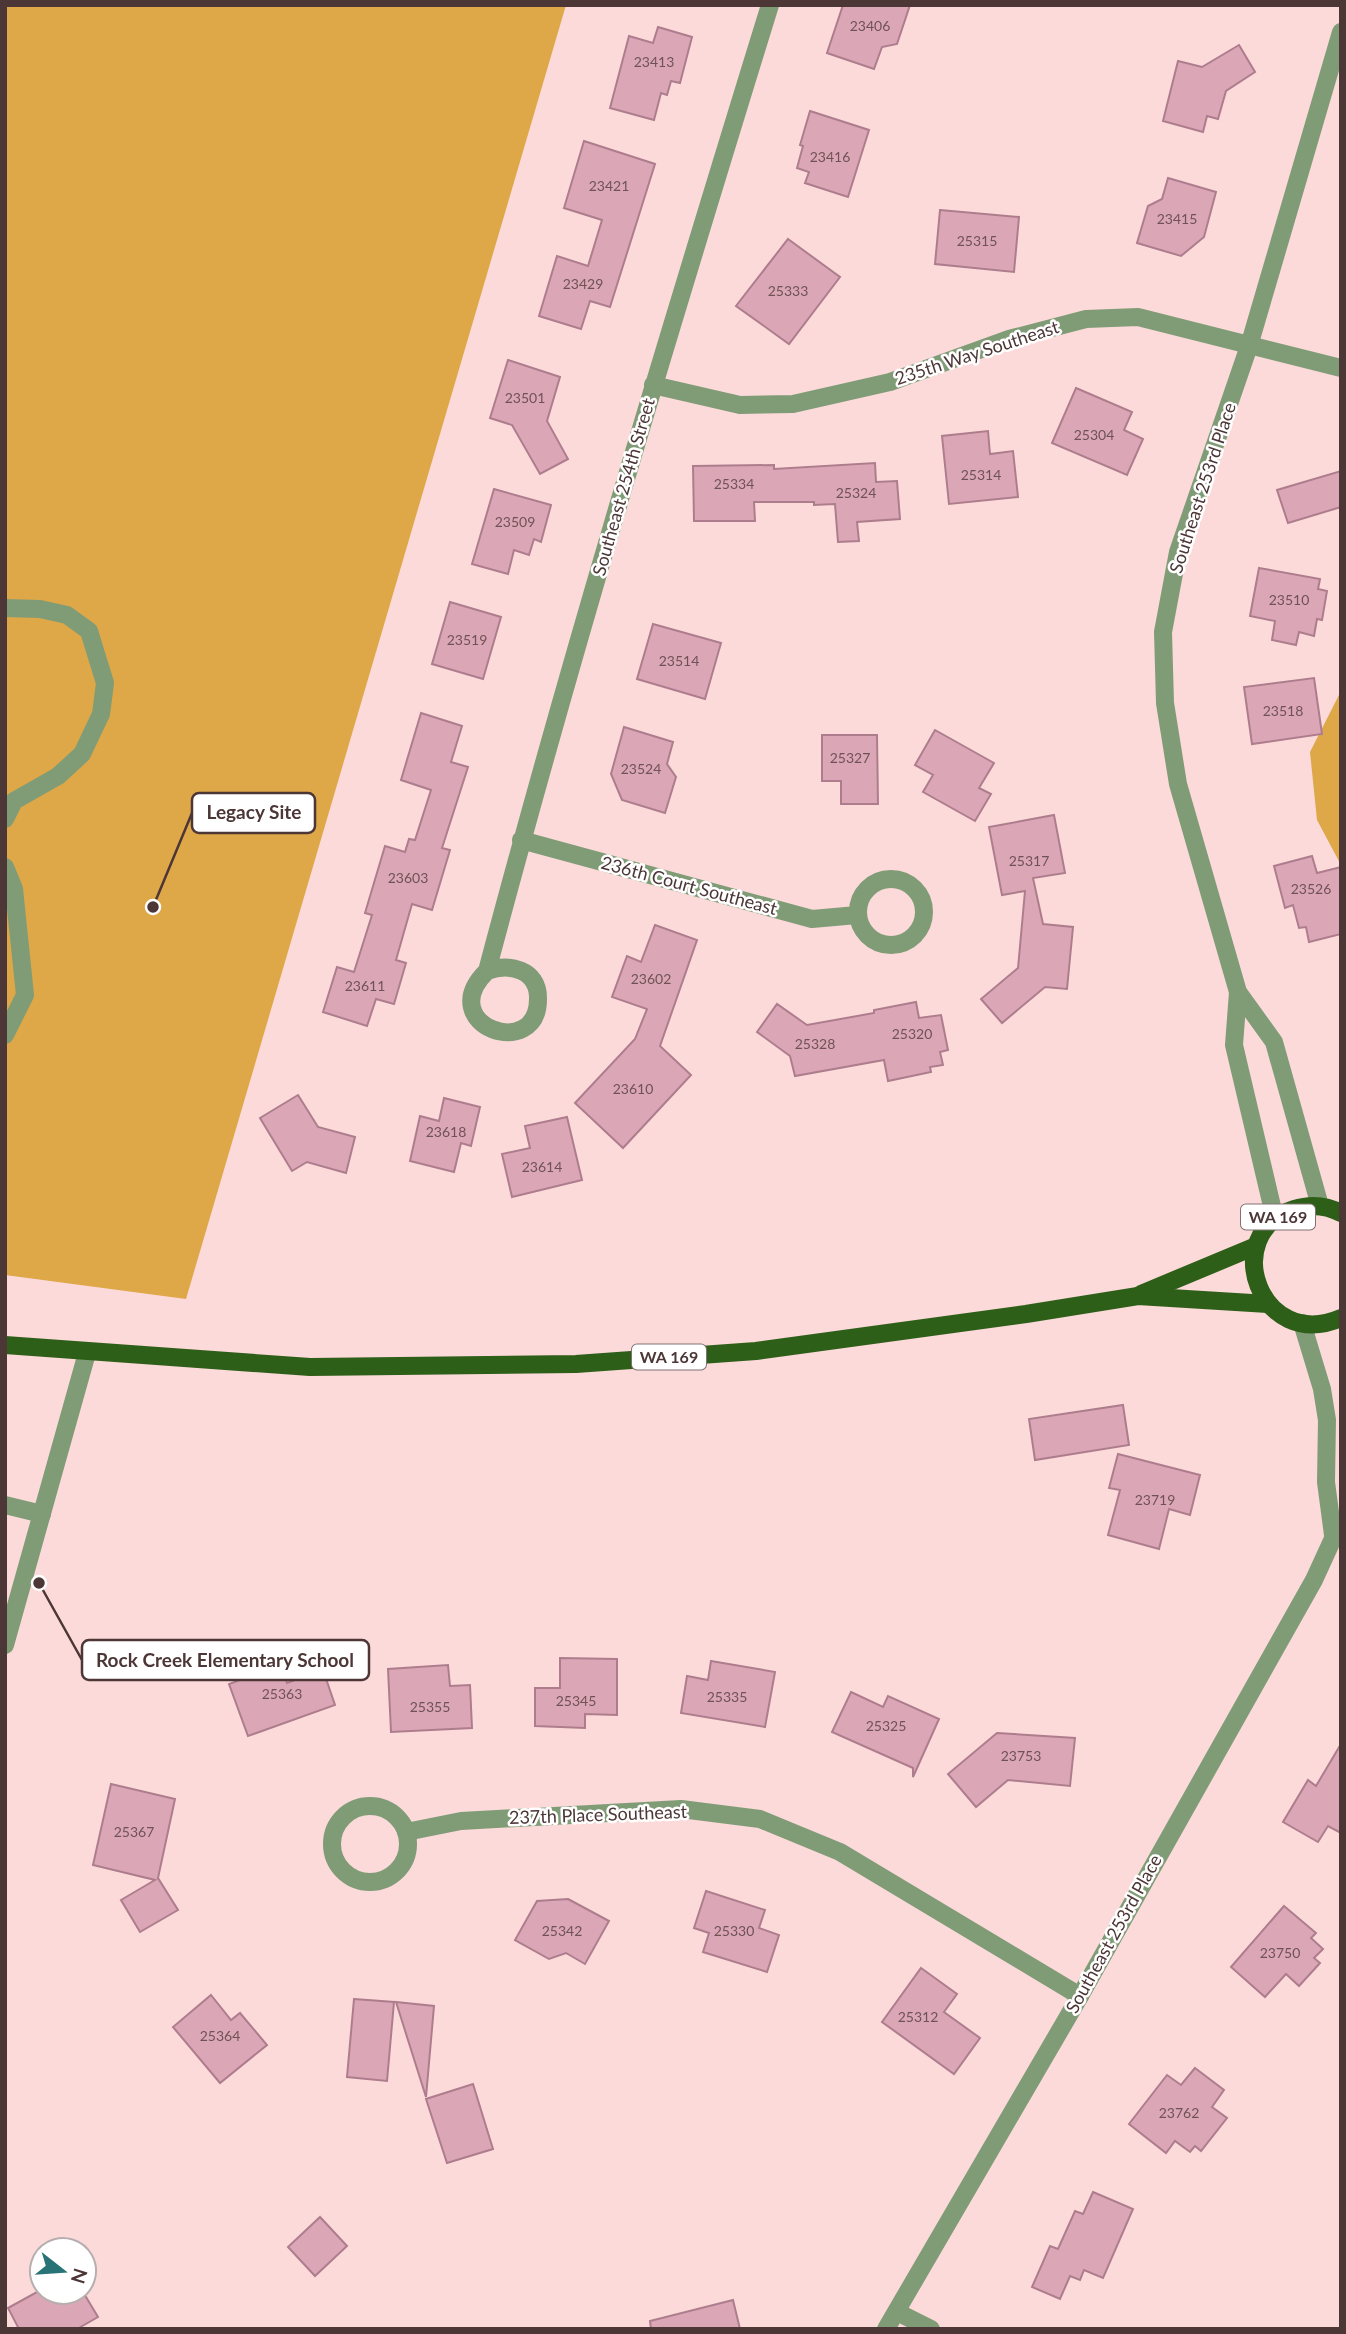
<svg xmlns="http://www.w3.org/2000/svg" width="1346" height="2334" font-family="Lato,sans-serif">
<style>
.green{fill:#dea748}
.building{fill:#dba7b7;stroke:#ae7d8d;stroke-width:2}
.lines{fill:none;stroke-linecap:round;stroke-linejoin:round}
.minor{stroke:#809c77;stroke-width:18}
.major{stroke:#2d5f18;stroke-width:18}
.labels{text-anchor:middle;stroke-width:5;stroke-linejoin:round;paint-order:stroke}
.number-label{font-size:14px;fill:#705256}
.shield{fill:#fff;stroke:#827272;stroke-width:2}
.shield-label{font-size:16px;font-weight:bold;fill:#4c3636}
.street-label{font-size:18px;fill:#4c3636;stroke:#fff}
.leader{fill:none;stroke:#4c3636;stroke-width:2.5}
.callout-dot{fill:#4c3636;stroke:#fff;stroke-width:2.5}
.callout{fill:#fff;stroke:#4c3636;stroke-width:2.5}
.callout-label{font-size:19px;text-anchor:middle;font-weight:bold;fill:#4c3636}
</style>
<rect width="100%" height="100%" fill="#fcdada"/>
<!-- green -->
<g class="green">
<path d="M5 5H566L186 1299 5 1275Z"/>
<path d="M1341 691V865L1317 820 1310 752Z"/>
</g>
<!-- building -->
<g class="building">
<path d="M843 5H910L897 44 882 47 874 69 827 53Z"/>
<path d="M658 27 692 37 680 83 671 81 667 95 661 93 654 120 610 108 629 36 653 43Z"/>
<path d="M1239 45 1255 72 1226 91 1218 119 1207 116 1203 132 1163 121 1178 61 1202 67Z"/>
<path d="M810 111 869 130 848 197 805 183 809 172 797 168 803 146 800 145Z"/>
<path d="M584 141 655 164 610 307 590 301 581 329 539 316 557 256 588 266 602 220 564 208Z"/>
<path d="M1168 178 1216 192 1204 237 1181 256 1137 243 1148 206 1162 199Z"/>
<path d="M940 210 1019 217 1014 272 935 264Z"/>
<path d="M788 239 840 277 789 344 736 306Z"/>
<path d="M508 360 560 377 547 421 568 459 540 474 512 425 490 418Z"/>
<path d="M1076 388 1132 412 1124 430 1143 439 1127 475 1052 443Z"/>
<path d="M988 431 990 454 1013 451 1018 497 949 504 942 436Z"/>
<path d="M875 463 876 482 897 481 900 519 857 522 859 541 838 542 835 504 814 505V502H754L755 521H694L693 466 774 465V469Z"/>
<path d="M1341 471V507L1288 523 1277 490Z"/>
<path d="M494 489 551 505 541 542 534 539 529 555 514 550 508 574 472 564Z"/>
<path d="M1259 568 1320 579 1318 589 1327 591 1322 620 1317 619 1314 636 1299 632 1296 645 1272 640 1275 621 1250 616Z"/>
<path d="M450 602 501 617 483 679 432 664Z"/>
<path d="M653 624 721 643 705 699 637 679Z"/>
<path d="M1314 678 1322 734 1252 744 1244 687Z"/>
<path d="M421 713 462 726 451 762 468 767 442 848 450 850 432 910 412 904 396 960 406 963 394 1004 376 999 367 1026 323 1012 337 967 354 972 372 915 365 913 385 846 405 852 409 839 415 840 431 790 401 780Z"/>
<path d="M624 727 673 742 667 764 676 777 665 813 622 800 611 774Z"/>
<path d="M935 730 994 763 979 788 991 794 975 821 923 792 933 775 915 765Z"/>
<path d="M822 735H877L878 804H841V781H822Z"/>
<path d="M1054 815 1065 873 1033 878 1043 924 1073 927 1067 989 1045 987 1002 1023 981 999 1018 968 1025 891 1002 895 989 827Z"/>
<path d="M1312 856 1317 873 1341 867V934L1309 942 1306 927 1299 928 1293 905 1285 908 1274 866Z"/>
<path d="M655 925 697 940 660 1046 691 1075 623 1148 575 1103 635 1039 647 1009 612 997 627 956 641 962Z"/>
<path d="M916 1002 919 1018 941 1015 948 1050 940 1052 943 1065 930 1067 931 1072 888 1081 884 1060 795 1076 790 1056 757 1032 777 1004 807 1025 874 1013V1010Z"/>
<path d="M298 1095 318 1127 355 1137 346 1173 307 1162 292 1171 260 1118Z"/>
<path d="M444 1098 480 1107 471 1146 461 1143 454 1172 410 1161 420 1116 439 1121Z"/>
<path d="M567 1117 582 1180 512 1197 502 1154 530 1148 525 1126Z"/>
<path d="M1123 1405 1129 1445 1035 1460 1029 1419Z"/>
<path d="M1118 1454 1200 1475 1190 1515 1169 1509 1159 1549 1108 1535 1120 1490 1109 1488Z"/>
<path d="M560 1658 617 1659V1715L585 1714V1728L535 1726V1688H560Z"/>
<path d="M711 1661 775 1672 765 1727 681 1713 687 1676 708 1680Z"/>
<path d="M281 1665 287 1683 323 1670 335 1705 248 1736 229 1684Z"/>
<path d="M448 1665 450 1686 470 1685 472 1728 391 1732 388 1669Z"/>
<path d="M851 1692 883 1707 888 1696 939 1719 913 1777V1768L832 1732Z"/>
<path d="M997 1733 1075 1738 1070 1786 1008 1780 976 1807 948 1774Z"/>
<path d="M1341 1744V1833L1328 1826 1318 1842 1283 1822 1308 1780 1316 1786Z"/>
<path d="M111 1784 175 1799 158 1878 178 1910 140 1932 121 1900 155 1880 93 1865Z"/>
<path d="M706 1891 765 1910 759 1928 779 1935 767 1972 703 1952 709 1933 694 1928Z"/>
<path d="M568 1899 609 1921 585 1964 566 1953 549 1959 515 1940 537 1901Z"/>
<path d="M1284 1906 1316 1933 1311 1938 1323 1949 1314 1958 1320 1963 1299 1986 1286 1974 1265 1997 1231 1967Z"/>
<path d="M921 1968 957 1994 944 2012 980 2038 954 2074 882 2022Z"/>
<path d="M211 1995 231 2020 240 2013 267 2045 220 2083 173 2027Z"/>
<path d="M354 1999 394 2002 387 2081 347 2077Z"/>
<path d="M396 2002 434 2006 426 2097Z"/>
<path d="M1195 2068 1224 2090 1212 2107 1227 2118 1201 2151 1195 2146 1190 2152 1175 2141 1166 2153 1129 2124 1167 2075 1181 2085Z"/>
<path d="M473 2084 493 2149 447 2163 426 2099Z"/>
<path d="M1093 2192 1133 2209 1103 2278 1084 2270 1080 2280 1070 2276 1060 2299 1032 2287 1050 2246 1058 2249 1075 2211 1083 2214Z"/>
<path d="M320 2217 347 2246 315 2276 288 2247Z"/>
<path d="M37 2292H83L98 2317 77 2329H19L8 2308Z"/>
<path d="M733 2300 740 2329H651L650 2321Z"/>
</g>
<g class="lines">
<!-- minor -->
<g class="minor">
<path d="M653 385 740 405 793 404 890 382 1009 339 1086 319 1138 317 1341 368"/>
<path d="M5 608 40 609 67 615 89 631 105 683 101 714 82 754 58 776 14 801 5 819"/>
<path d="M521 840 812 919 857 915"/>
<path d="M5 867 14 889 25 995 5 1035"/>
<circle cx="891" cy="912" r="33"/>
<path d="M487 971C509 963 538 969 538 998 539 1063 432 1025 487 971 573 647 671 326 770 5"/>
<path d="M1238 992 1234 1045 1275 1219"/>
<path d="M1320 1206 1274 1042 1238 992 1178 784 1165 703 1163 632 1178 552 1249 346 1341 32"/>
<path d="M1302 1323 1322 1389 1327 1420 1326 1482 1333 1535"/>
<path d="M5 1505 42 1514"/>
<path d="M5 1645 87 1353"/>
<circle cx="370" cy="1844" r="38"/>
<path d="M406 1832 461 1821 681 1809 760 1819 840 1852 1080 1996"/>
<path d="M897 2312 931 2329"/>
<path d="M886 2329 1080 1996 1314 1580 1341 1521"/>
</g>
<!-- major -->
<g class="major">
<path d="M1341 1213C1326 1205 1310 1204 1294 1209 1218 1234 1260 1353 1341 1318"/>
<path d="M1141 1294 1256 1246"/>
<path d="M5 1345 310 1367 576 1364 756 1351 1026 1314 1138 1296 1268 1304"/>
</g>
</g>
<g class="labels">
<!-- number labels -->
<g class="number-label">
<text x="870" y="31">23406</text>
<text x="654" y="67">23413</text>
<text x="830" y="162">23416</text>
<text x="609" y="191">23421</text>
<text x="1177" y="224">23415</text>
<text x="977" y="246">25315</text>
<text x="583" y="289">23429</text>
<text x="788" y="296">25333</text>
<text x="525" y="403">23501</text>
<text x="1094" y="440">25304</text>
<text x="981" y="480">25314</text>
<text x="734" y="489">25334</text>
<text x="856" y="498">25324</text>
<text x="515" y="527">23509</text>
<text x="1289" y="605">23510</text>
<text x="467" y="645">23519</text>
<text x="679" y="666">23514</text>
<text x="1283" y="716">23518</text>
<text x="850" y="763">25327</text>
<text x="641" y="774">23524</text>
<text x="1029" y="866">25317</text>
<text x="408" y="883">23603</text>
<text x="1311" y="894">23526</text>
<text x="651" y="984">23602</text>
<text x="365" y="991">23611</text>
<text x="912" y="1039">25320</text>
<text x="815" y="1049">25328</text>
<text x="633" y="1094">23610</text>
<text x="446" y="1137">23618</text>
<text x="542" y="1172">23614</text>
<text x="1155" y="1505">23719</text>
<text x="282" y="1699">25363</text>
<text x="727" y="1702">25335</text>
<text x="576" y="1706">25345</text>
<text x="430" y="1712">25355</text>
<text x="886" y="1731">25325</text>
<text x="1021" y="1761">23753</text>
<text x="134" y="1837">25367</text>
<text x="562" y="1936">25342</text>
<text x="734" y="1936">25330</text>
<text x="1280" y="1958">23750</text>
<text x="918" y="2022">25312</text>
<text x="220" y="2041">25364</text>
<text x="1179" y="2118">23762</text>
</g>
<!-- shield labels -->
<g class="shield">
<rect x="1241" y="1204.5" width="74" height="25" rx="5"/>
<rect x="632" y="1344.5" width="74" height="25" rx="5"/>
</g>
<g class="shield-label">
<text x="1278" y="1223">WA 169</text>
<text x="669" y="1363">WA 169</text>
</g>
<!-- street labels -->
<g class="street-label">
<text transform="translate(977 353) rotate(-18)" y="6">235th Way Southeast</text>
<text transform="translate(624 487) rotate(-74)" y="6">Southeast 254th Street</text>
<text transform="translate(1203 488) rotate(-72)" y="6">Southeast 253rd Place</text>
<text transform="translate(689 886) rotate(15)" y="6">236th Court Southeast</text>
<text transform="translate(598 1815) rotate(-2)" y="6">237th Place Southeast</text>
<text transform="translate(1114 1934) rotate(-61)" y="6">Southeast 253rd Place</text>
</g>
</g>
<!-- callouts -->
<path class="leader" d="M153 907L192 813M39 1583L82 1660"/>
<g class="callout-dot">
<circle cx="153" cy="907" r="7"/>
<circle cx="39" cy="1583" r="7"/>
</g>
<g class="callout">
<rect x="192" y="793" width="123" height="40" rx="7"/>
<rect x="82" y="1640" width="287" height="40" rx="7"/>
</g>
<g class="callout-label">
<text x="254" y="819">Legacy Site</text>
<text x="225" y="1667">Rock Creek Elementary School</text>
</g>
<!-- border -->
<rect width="1346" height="2334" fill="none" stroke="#4c3636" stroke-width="14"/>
<!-- north arrow -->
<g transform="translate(63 2271) rotate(107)"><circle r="33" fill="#ffffff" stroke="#b7afaf" stroke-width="2"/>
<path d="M0-5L12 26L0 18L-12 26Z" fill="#287375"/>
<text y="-10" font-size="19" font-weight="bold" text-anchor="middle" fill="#4c3636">N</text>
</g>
</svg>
